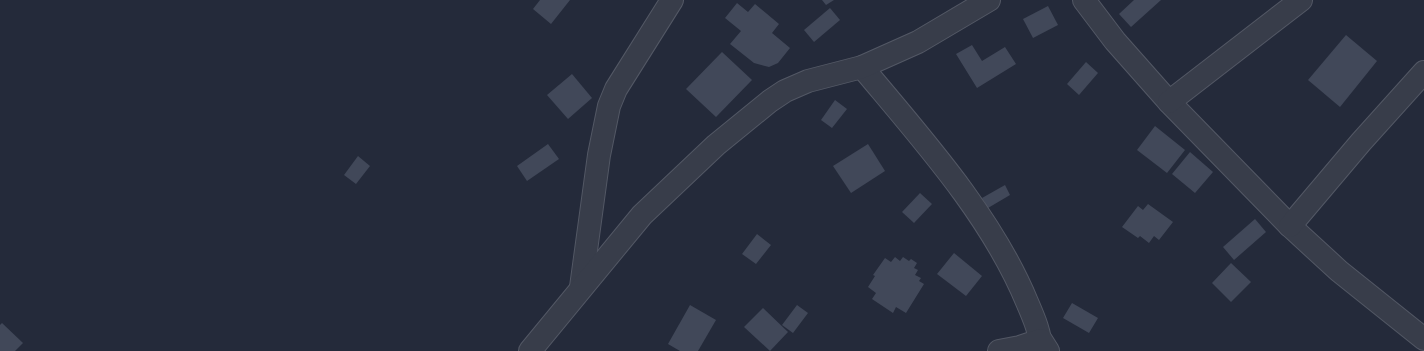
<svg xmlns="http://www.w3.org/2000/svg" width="1424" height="351" font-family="'Fira Sans',sans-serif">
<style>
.building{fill:#414859}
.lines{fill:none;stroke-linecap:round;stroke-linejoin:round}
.minor-casing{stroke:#535865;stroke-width:24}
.minor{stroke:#383d4a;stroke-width:22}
</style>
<rect width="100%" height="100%" fill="#242a3a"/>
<!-- building -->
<g class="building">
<path d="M540 0H570L551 24 533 9Z"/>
<path d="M822 0H834L826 5Z"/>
<path d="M1134 0H1161L1131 27 1119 14Z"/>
<path d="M737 3 748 12 755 4 779 24 772 33 790 48 778 63 769 67 754 63 730 44 741 31 725 18Z"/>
<path d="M1048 6 1058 25 1033 38 1023 19Z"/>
<path d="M830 8 840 20 814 42 804 30Z"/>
<path d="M1346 35 1377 61 1340 107 1308 80Z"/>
<path d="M972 45 982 61 1005 47 1016 64 977 88 956 54Z"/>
<path d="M722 52 752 80 716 117 686 89Z"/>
<path d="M1086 62 1098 73 1079 95 1067 84Z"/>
<path d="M572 74 592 98 568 119 547 95Z"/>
<path d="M835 100 847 109 832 128 821 120Z"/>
<path d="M1155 126 1185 150 1167 173 1137 150Z"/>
<path d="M548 144 559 159 527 181 517 166Z"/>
<path d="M868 144 885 171 851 193 833 166Z"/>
<path d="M1190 152 1213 172 1195 193 1172 174Z"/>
<path d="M358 156 370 166 356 184 344 175Z"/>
<path d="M1005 185 1010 195 988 208 982 198Z"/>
<path d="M920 193 932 204 914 223 902 212Z"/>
<path d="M1148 204 1173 222 1159 240 1154 236 1149 243 1140 236 1138 238 1122 227 1138 206 1143 210Z"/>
<path d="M1255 219 1266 232 1234 260 1223 247Z"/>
<path d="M757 234 771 245 756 264 742 254Z"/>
<path d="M954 253 982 276 966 296 937 274Z"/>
<path d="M895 257 900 261 903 257 909 261 911 259 917 263 914 268 918 270 915 275 921 278 919 281 924 284 906 313 896 307 893 313 872 299 876 293 868 287 875 276 873 275 885 258 891 262Z"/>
<path d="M1231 263 1251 282 1231 302 1212 283Z"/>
<path d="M1072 303 1098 318 1089 333 1063 318Z"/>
<path d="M690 305 716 320 698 351H680L668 344Z"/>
<path d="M797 305 808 313 793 333 782 325Z"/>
<path d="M763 308 788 332 770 351 744 327Z"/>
<path d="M2 323 23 343 15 351H0V325Z"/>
</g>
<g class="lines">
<!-- minor casing -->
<g class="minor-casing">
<g id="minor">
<path d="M1084 0 1115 41 1169 102 1290 226 1339 271 1424 339"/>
<path d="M862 67C922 139 991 215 1027 302 1034 318 1041 334 1041 351"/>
<path d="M1169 102 1301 0"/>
<path d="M1290 226 1361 142 1424 72"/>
<path d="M581 287 599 155 609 106 616 89 672 0"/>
<path d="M530 351 642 215 716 145 770 101 785 91 808 81 862 67 918 42 989 0"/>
<path d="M999 351 1020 347 1041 340 1048 351"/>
</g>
</g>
<!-- minor -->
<use href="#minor" class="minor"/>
</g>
</svg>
